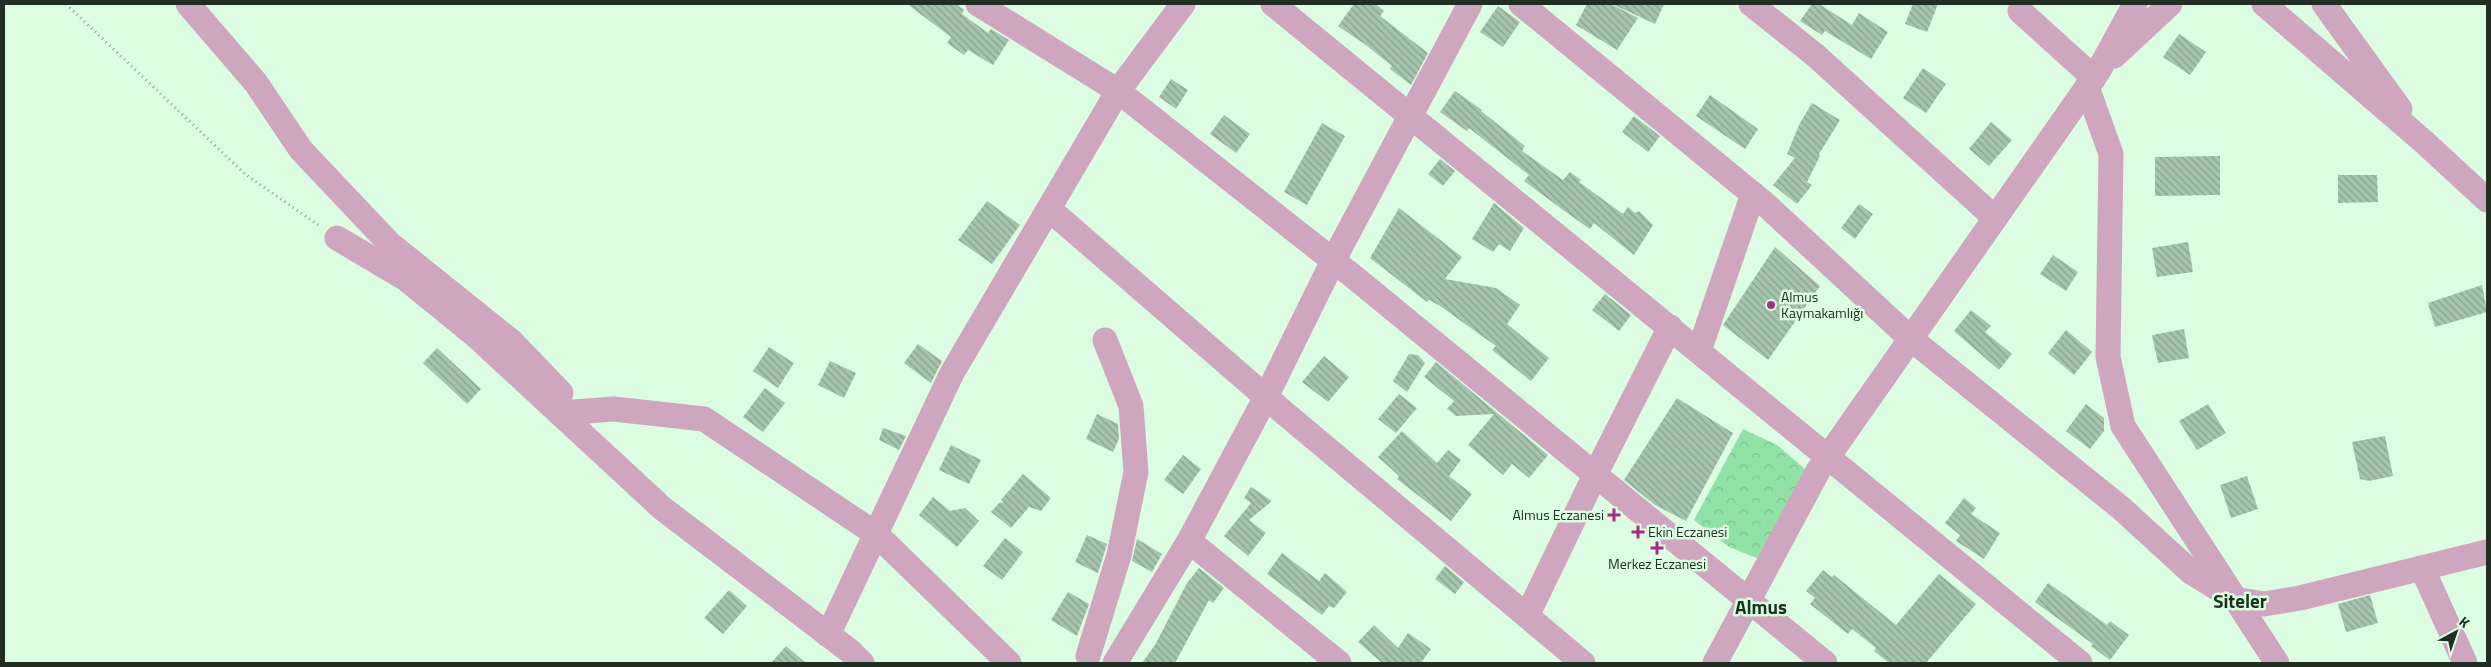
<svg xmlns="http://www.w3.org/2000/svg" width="2491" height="667" font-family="'Titillium Web',sans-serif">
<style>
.forest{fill:url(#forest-crowns)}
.building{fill:url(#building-back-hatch)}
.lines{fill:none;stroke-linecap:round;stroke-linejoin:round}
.path{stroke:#869d8a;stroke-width:3;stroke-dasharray:1 4;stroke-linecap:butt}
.minor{stroke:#cfa6bf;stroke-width:25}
.poi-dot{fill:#a52d84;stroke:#ddfde3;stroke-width:2}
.labels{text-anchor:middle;stroke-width:5;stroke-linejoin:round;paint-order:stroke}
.poi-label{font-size:14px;fill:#222e24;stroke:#ddfde3;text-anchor:start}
.district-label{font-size:19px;font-weight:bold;fill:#18321f;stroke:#ddfde3}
</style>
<defs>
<pattern id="forest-crowns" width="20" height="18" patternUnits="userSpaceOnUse" patternTransform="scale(1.25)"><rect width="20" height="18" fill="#91e2a6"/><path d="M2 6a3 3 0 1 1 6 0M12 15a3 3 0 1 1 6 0" fill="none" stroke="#7dc28f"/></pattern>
<pattern id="building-back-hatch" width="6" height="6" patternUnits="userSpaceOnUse" patternTransform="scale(1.25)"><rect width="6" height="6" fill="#a6c5ad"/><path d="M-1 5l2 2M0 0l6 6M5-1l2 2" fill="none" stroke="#87a08d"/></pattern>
</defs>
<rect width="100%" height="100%" fill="#ddfde3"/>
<!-- forest -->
<path class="forest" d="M1743 429 1777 445 1805 469 1759 559 1729 547 1694 520Z"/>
<!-- building -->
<g class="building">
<path d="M907 4H956L964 10 962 14 988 33 991 29 1009 40 993 65 968 50 964 55 947 43 951 37Z"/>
<path d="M1354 4H1375L1384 11 1380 16 1428 53 1411 85 1390 69 1392 66 1366 45 1338 26Z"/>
<path d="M1587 4H1611L1638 18 1617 50 1576 25Z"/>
<path d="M1612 4H1664L1655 24Z"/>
<path d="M1812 4H1819L1852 25 1859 13 1888 32 1871 59 1825 31 1822 35 1800 21Z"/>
<path d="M1913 4H1938L1927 32 1905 24Z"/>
<path d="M1498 6 1520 22 1503 47 1480 32Z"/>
<path d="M2179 34 2206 52 2190 75 2163 57Z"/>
<path d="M1923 68 1946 84 1926 113 1903 98Z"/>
<path d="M1171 79 1188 90 1176 109 1159 97Z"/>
<path d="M1455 91 1482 110 1481 111 1525 146 1522 151 1563 180 1570 172 1581 180 1579 182 1623 214 1628 207 1635 213 1639 211 1653 225 1634 255 1594 223 1590 229 1563 210 1524 181 1529 175 1469 128 1467 131 1440 112Z"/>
<path d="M1710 95 1758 129 1745 149 1696 116Z"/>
<path d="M1812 103 1840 120 1819 154 1820 156 1807 182 1812 185 1797 204 1773 185 1795 158 1787 154 1800 123Z"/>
<path d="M1224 115 1250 134 1236 153 1210 134Z"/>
<path d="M1634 116 1660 136 1648 152 1622 132Z"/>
<path d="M1991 122 2012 140 1989 166 1969 149Z"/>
<path d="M1322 123 1345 136 1307 205 1284 192Z"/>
<path d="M2220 156V195L2155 196V157Z"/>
<path d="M1440 159 1455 171 1443 186 1428 174Z"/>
<path d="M2338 175H2377L2378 202 2338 203Z"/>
<path d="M987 201 1020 225 992 264 958 240Z"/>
<path d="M1494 203 1524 228 1510 251 1499 244 1493 252 1472 239Z"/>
<path d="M1859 204 1873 214 1855 239 1841 228Z"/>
<path d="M1399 208 1462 257 1445 279 1496 288 1520 305 1507 324 1549 358 1531 381 1492 350 1496 346 1440 306 1429 300 1427 302 1370 258Z"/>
<path d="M2188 242 2193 272 2157 277 2152 248Z"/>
<path d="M1775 247 1820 286 1768 360 1723 325Z"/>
<path d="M2053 255 2078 272 2066 291 2040 274Z"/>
<path d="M2482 285 2487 312 2435 327 2428 303Z"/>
<path d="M1605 294 1631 315 1619 331 1592 310Z"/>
<path d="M1971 310 1991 326 1985 332 2012 354 1999 370 1954 331Z"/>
<path d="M2184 329 2189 358 2158 363 2152 335Z"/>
<path d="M2066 330 2092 352 2074 375 2048 353Z"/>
<path d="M918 344 942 361 931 383 904 363Z"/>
<path d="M769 347 794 363 778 388 753 371Z"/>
<path d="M437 348 481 389 467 404 423 363Z"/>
<path d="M1409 354 1418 355 1425 363 1407 392 1393 381Z"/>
<path d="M1324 356 1349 377 1328 402 1302 382Z"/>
<path d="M830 361 856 373 844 398 818 385Z"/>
<path d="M1436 362 1548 455 1529 478 1512 464 1503 475 1468 445 1494 414 1456 416 1447 409 1454 401 1424 377Z"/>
<path d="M765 388 785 403 763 432 743 417Z"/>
<path d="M1399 394 1417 408 1396 433 1378 419Z"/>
<path d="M1677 398 1733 433 1686 521 1655 505 1624 480Z"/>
<path d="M2086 404 2104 418V431L2090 449 2066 431Z"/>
<path d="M2208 404 2226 433 2197 450 2179 421Z"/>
<path d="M1097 414 1118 424 1119 439 1113 452 1086 439Z"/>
<path d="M883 428 906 436 899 450 879 440Z"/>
<path d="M1402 431 1437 463 1448 450 1461 460 1449 476 1472 494 1451 521 1397 479 1399 476 1378 457Z"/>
<path d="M2385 436 2393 476 2369 481 2360 479 2352 442Z"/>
<path d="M951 445 981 460 969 484 939 470Z"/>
<path d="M1183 455 1201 469 1183 494 1164 480Z"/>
<path d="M1023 474 1051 498 1041 511 1029 507 1011 528 991 512 999 503 1004 502 1001 500Z"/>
<path d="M2247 476 2258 509 2231 518 2220 485Z"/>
<path d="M1251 487 1272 501 1249 520 1266 533 1248 556 1224 536 1251 503 1244 498Z"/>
<path d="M933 497 950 511 965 508 979 521 957 547 919 515Z"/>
<path d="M1964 498 1976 508 1971 514 2000 533 1984 559 1956 541 1960 535 1945 523Z"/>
<path d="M1087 535 1107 544 1098 573 1075 562Z"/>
<path d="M1005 538 1023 552 1002 580 983 566Z"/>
<path d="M1137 539 1162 554 1152 572 1132 561Z"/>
<path d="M1282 553 1319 581 1325 573 1347 592 1334 608 1329 606 1322 615 1267 574Z"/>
<path d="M1445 566 1464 582 1455 594 1435 579Z"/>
<path d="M1199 568 1224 588 1213 603 1209 600 1175 663H1142L1155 645 1187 583Z"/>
<path d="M1823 570 1832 577 1834 575 1896 625 1939 574 1976 604 1926 663H1889L1874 651 1876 648 1852 629 1848 634 1810 604 1815 598 1806 591Z"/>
<path d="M2048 583 2107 625 2110 621 2129 635 2110 660 2091 646 2093 644 2035 602Z"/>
<path d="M729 590 747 606 723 634 704 618Z"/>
<path d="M1068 592 1089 604 1077 636 1051 620Z"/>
<path d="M2370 595 2378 623 2346 632 2338 604Z"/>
<path d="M1374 625 1398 648 1408 633 1431 649 1421 663H1382L1358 642Z"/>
<path d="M786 646 806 663H771Z"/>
</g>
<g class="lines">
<!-- path -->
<path class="path" d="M66 4 245 174 321 227"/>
<!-- minor -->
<g class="minor">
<path d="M188 4 256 83 301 150 390 244 511 341 561 393"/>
<path d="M978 4 1118 91 1354 277 1825 663"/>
<path d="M1273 4 2080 663"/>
<path d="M1521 4 1765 204 1911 339 2121 508 2191 572 2234 599 2264 604 2300 598 2487 552"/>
<path d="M1751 4 1815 55 1995 218"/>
<path d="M2264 4 2424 142 2487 200"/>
<path d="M2324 4 2400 109"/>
<path d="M2020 11 2094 78"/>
<path d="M2114 56 2170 4"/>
<path d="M2087 87 2111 154 2108 357 2123 426 2277 663"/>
<path d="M1049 209 1282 411 1583 663"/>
<path d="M337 238 406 279 475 335 662 508 851 652 862 663"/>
<path d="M1699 351 1753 194"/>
<path d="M560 413 614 409 704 419 876 534 1009 663"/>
<path d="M1189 541 1339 663"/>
<path d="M2422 568 2465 663"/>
<path d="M1527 616 1595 475 1670 327"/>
<path d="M828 635 952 373 1118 91 1183 4"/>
<path d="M1088 656 1119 555 1136 472 1131 406 1105 340"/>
<path d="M1115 663 1189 541 1266 397 1333 261 1470 4"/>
<path d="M1715 663 1818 471 2099 70 2135 4"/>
</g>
</g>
<!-- markers -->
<g class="poi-dot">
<circle cx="1771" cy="305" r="5"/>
<path d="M1611.5 507.5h5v5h5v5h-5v5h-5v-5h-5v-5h5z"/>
<path d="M1635.5 524.5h5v5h5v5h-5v5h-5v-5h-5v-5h5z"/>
<path d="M1654.5 540.5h5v5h5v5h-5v5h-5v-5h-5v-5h5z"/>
</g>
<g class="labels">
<!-- poi labels -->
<g class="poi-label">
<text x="1781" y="302">Almus<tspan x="1781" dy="16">Kaymakamlığı</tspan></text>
<text x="1604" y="520" text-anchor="end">Almus Eczanesi</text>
<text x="1648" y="537">Ekin Eczanesi</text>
<text x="1657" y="569" text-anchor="middle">Merkez Eczanesi</text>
</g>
<!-- district labels -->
<g class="district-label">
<text x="2240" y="608">Siteler</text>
<text x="1761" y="614">Almus</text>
</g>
</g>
<!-- border -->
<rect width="2491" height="667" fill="none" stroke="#222e24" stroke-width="10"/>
<!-- north arrow -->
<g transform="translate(2456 632) rotate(40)" stroke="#ddfde3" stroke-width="4" paint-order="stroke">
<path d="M0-4L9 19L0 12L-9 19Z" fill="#222e24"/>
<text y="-8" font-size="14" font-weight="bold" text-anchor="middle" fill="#222e24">K</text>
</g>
</svg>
